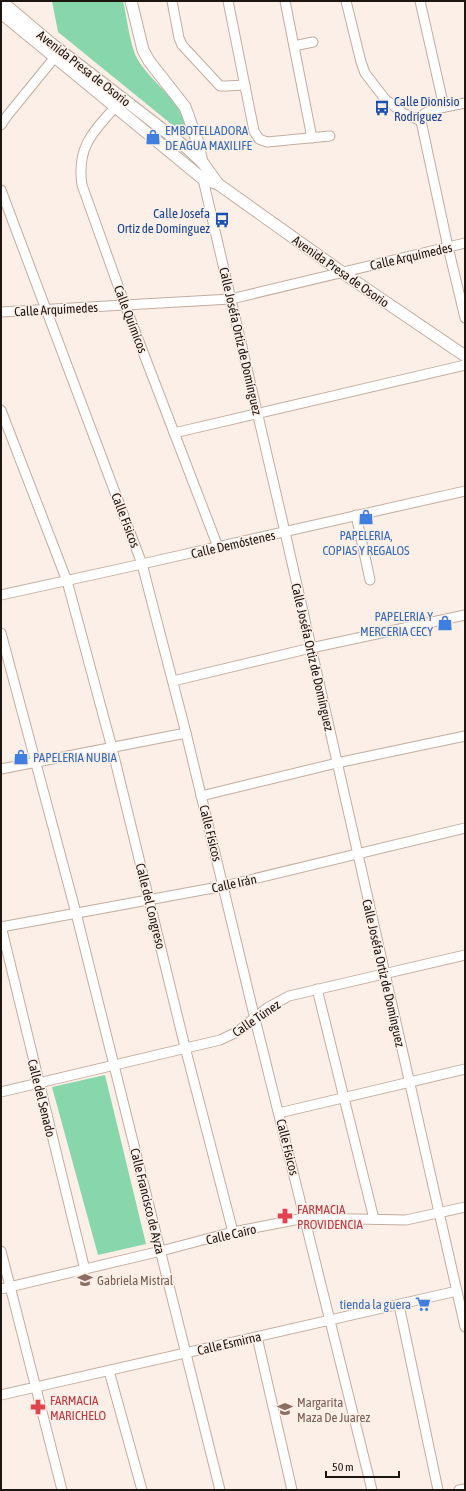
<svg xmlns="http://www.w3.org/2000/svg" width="466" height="1491" font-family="'Asap Condensed',sans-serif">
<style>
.green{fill:#88d6ab}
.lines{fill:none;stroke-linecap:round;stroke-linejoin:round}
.minor-casing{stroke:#c1ada0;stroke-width:11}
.tertiary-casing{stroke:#c1ada0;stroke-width:13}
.minor{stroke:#fff;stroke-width:9}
.tertiary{stroke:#fff;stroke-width:11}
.labels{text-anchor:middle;stroke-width:3;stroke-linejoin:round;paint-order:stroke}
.street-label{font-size:13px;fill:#1c1510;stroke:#fcefe7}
.transit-label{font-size:13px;fill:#164399;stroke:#fcefe7;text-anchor:start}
.shop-label{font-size:13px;fill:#366cbe;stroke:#fcefe7;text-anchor:start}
.health-label{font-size:13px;fill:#be3a42;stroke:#fcefe7;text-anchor:start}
.education-label{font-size:13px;fill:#785e54;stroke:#fcefe7;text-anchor:start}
</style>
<rect width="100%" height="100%" fill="#fcefe7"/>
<!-- green -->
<g class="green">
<path d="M52 1H123C127 17 130 47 138 60 154 87 186 101 186 136L58 32Z"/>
<path d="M105 1075 146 1244 98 1255 52 1087Z"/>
</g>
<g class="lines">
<!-- minor casing -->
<g class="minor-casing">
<g id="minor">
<path d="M172 1 179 38 182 45 220 86H226L245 85"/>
<path d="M228 1 254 131 259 139 267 142 330 136"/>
<path d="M285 1 312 138"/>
<path d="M346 1 361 62 365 73 385 99 403 113 421 121"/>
<path d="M420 1 444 107"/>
<path d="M294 46 313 42"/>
<path d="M120 102C95 130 76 145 82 185L125 305 218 547"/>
<path d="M421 121 448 247 465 318"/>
<path d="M421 121 424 114 430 110 465 103"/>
<path d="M1 125 7 116 55 57"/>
<path d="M203 179 285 532 465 1327"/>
<path d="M1 190 142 564 186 733 255 1019 372 1490"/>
<path d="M1 312 231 299 465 243"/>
<path d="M1 410 67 581 112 748 185 1047 233 1232"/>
<path d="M174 433 465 365"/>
<path d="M356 515 370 580"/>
<path d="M1 595 142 564 465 491"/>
<path d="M1 633 76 913 220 1490"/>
<path d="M173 681 311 648 465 615"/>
<path d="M1 769 186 733"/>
<path d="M201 796 337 763 465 736"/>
<path d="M1 926 85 1270"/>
<path d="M1 927 224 886 465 828"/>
<path d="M317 989 374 1219"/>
<path d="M1 1092 220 1040 237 1032 267 1008 289 996 465 955"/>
<path d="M279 1113 465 1069"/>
<path d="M1 1251 62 1490"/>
<path d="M1 1289 161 1251 233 1232 305 1218 406 1220 465 1207"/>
<path d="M399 1305 438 1490"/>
<path d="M257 1337 292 1490"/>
<path d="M109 1371 142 1490"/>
<path d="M1 1395 457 1291"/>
<path d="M459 1490 465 1489"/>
</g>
</g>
<!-- tertiary casing -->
<g class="tertiary-casing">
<g id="tertiary">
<path d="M1 1 52 44 188 149 203 163 218 184 343 273 465 356"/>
<path d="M131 1 143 50 149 61 185 107 197 140 202 162"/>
<path d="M1 13 203 179 218 184"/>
</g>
</g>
<!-- minor -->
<use href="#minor" class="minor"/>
<!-- tertiary -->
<use href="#tertiary" class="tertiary"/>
</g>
<!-- icons -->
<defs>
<g id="bus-bare" transform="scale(1.2)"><path d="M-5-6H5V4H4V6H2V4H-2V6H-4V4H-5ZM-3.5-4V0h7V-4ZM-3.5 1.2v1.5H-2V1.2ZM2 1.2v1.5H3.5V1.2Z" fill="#1a4fb4" stroke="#fcefe7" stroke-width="2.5" paint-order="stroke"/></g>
<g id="shop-bare" transform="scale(1.2)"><path d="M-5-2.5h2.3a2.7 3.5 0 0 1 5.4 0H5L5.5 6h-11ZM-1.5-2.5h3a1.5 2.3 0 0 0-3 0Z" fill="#3f7fe0" stroke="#fcefe7" stroke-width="2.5" paint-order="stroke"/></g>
<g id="pharmacy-bare" transform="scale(1.2)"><path d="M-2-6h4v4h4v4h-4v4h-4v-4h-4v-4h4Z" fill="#e0444e" stroke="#fcefe7" stroke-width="2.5" paint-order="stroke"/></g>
<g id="school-bare" transform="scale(1.2)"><path d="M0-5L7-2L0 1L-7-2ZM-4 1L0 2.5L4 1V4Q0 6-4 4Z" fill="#8d6e63" stroke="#fcefe7" stroke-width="2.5" paint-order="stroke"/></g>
<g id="supermarket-bare" transform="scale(1.2)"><path d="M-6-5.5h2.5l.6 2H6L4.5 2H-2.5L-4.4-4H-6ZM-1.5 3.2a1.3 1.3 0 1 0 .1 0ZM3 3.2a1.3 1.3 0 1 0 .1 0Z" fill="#3f7fe0" stroke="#fcefe7" stroke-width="2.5" paint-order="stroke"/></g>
</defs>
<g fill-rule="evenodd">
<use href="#bus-bare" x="382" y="108"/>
<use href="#shop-bare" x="153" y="137"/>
<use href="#bus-bare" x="222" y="220"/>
<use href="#shop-bare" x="366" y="517"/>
<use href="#shop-bare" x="445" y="623"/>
<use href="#shop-bare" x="21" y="757"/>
<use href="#pharmacy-bare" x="285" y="1216"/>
<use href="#school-bare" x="85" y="1280"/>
<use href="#supermarket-bare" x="423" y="1304"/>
<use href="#pharmacy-bare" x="38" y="1407"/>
<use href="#school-bare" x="285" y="1409"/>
</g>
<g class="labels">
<!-- street labels -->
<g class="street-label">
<text transform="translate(84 68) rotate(38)" y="5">Avenida Presa de Osorio</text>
<text transform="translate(411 256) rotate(-13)" y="5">Calle Arquímedes</text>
<text transform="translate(341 271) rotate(35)" y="5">Avenida Presa de Osorio</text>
<text transform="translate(56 309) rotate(-3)" y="5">Calle Arquímedes</text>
<text transform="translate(131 319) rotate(69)" y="5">Calle Químicos</text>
<text transform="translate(241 341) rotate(77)" y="5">Calle Joséfa Ortiz de Domínguez</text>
<text transform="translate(126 520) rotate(69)" y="5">Calle Físicos</text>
<text transform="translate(233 544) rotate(-13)" y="5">Calle Demóstenes</text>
<text transform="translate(313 657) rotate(77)" y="5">Calle Joséfa Ortiz de Domínguez</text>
<text transform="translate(211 833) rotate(76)" y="5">Calle Físicos</text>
<text transform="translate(234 883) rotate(-12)" y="5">Calle Irán</text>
<text transform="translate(151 906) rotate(76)" y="5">Calle del Congreso</text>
<text transform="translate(384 973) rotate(77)" y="5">Calle Joséfa Ortiz de Domínguez</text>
<text transform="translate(256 1018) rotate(-34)" y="5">Calle Túnez</text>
<text transform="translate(42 1098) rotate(76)" y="5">Calle del Senado</text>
<text transform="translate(288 1147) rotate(76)" y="5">Calle Físicos</text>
<text transform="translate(148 1201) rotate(76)" y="5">Calle Francisco de Ayza</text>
<text transform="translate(231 1234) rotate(-13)" y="5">Calle Cairo</text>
<text transform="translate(229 1343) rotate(-13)" y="5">Calle Esmirna</text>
</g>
<!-- transit labels -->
<g class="transit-label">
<text x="394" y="106">Calle Dionisio<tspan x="394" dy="15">Rodríguez</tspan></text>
<text x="210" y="218" text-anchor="end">Calle Josefa<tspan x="210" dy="15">Ortiz de Domínguez</tspan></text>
</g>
<!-- shop labels -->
<g class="shop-label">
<text x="165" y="135">EMBOTELLADORA<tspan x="165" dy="15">DE AGUA MAXILIFE</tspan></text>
<text x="366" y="540" text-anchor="middle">PAPELERIA,<tspan x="366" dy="15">COPIAS Y REGALOS</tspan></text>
<text x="433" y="621" text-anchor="end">PAPELERIA Y<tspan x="433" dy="15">MERCERIA CECY</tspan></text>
<text x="33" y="762">PAPELERIA NUBIA</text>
<text x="411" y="1309" text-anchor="end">tienda la guera</text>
</g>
<!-- health labels -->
<g class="health-label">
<text x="297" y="1214">FARMACIA<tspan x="297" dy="15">PROVIDENCIA</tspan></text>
<text x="50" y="1405">FARMACIA<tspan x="50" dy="15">MARICHELO</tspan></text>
</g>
<!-- education labels -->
<g class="education-label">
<text x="97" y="1285">Gabriela Mistral</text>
<text x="297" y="1407">Margarita<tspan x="297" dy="15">Maza De Juarez</tspan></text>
</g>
</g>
<!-- border -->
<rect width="466" height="1491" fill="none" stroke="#1c1510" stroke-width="4"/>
<!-- scale -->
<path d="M326 1471v6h73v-6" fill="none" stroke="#1c1510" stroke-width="2"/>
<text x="332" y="1471" font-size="12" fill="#1c1510" stroke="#fcefe7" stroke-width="3" paint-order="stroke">50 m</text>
</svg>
